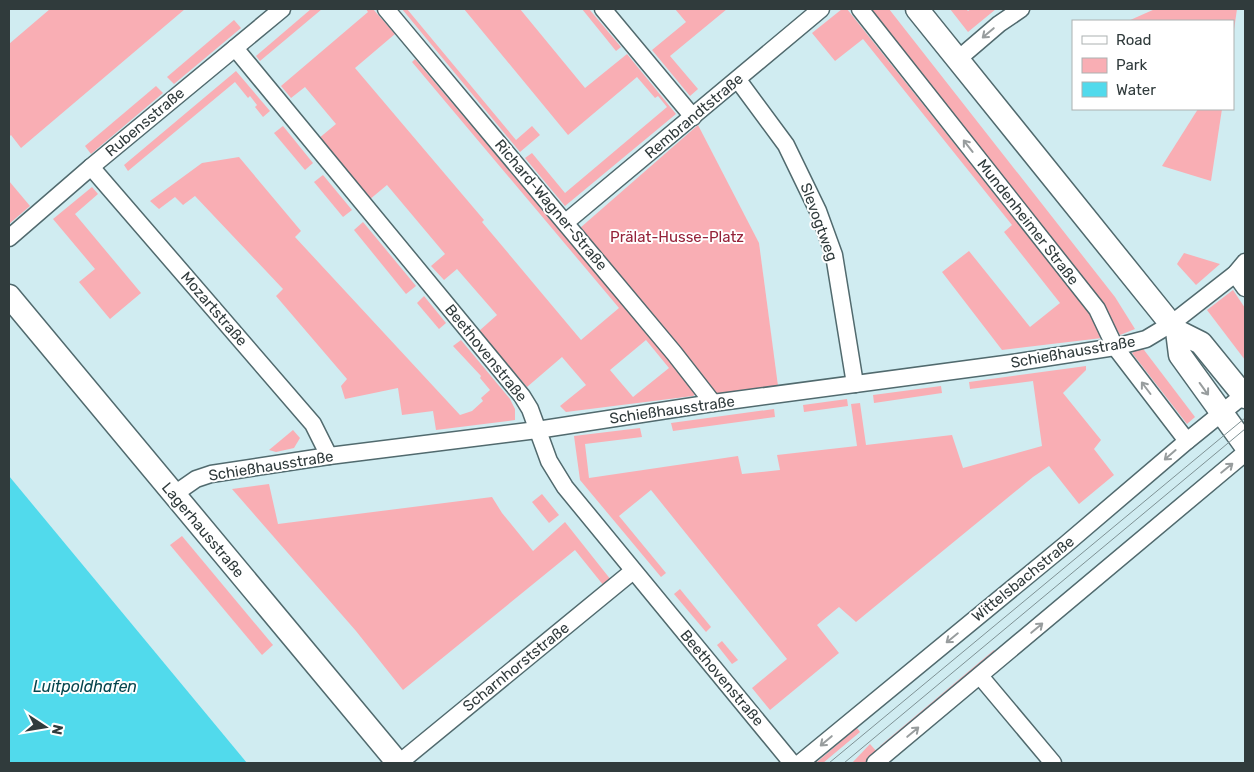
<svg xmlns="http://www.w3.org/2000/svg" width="1254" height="772" font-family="Rubik,sans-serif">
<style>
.green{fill:#f9aeb4;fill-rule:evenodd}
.water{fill:#51daec}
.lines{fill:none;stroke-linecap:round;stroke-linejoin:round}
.street-casing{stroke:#516a6e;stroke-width:19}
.secondary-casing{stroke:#516a6e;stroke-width:25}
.street{stroke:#fff;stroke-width:16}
.secondary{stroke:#fff;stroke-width:22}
.tram{stroke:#7f9295;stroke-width:1}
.oneway{stroke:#989d9e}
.labels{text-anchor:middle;stroke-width:4;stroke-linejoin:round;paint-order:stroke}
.street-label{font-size:15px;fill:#303b3c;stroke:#fff}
.park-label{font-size:15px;fill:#95233a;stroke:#fff}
.water-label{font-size:16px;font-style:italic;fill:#05454d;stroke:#fff}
</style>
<rect width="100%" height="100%" fill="#d0ecf1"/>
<!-- green -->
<g class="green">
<path d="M50 9H185L21 148 11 135 9 137V44Z"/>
<path d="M311 9H322L260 61 256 56Z"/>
<path d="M366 9H373L395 34 355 68 484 220 482 222 581 340 619 308 412 62 415 59 697 393 693 396 566 412 560 406 586 385 562 357 527 387 479 331 497 315 457 269 444 280 431 266 445 254 387 185 369 200 318 139 336 124 305 87 291 98 281 86 368 12ZM646 340 669 368 633 397 610 370Z"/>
<path d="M402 9H407L516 140 532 126 540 135 520 152Z"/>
<path d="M464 9H520L585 88 627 54 676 114 565 206 525 158 532 153 565 193 667 107 658 96 655 98 637 77 568 135Z"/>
<path d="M582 9H589L621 47 616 51Z"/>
<path d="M675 9H727L670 56 698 89 690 96 652 50 686 22Z"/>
<path d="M842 9H847L1095 320 1102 338 1002 350 942 272 969 251 1030 327 1060 303 1004 232 1012 225 863 39 835 61 812 33Z"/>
<path d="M870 9H889L1115 297 1135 329 1120 335 1097 298Z"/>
<path d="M950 9H966L968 11 971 9H996L968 32Z"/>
<path d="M1155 9H1237L1233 37V21H1128Z"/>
<path d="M234 20 241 28 174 84 167 77Z"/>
<path d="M236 71 270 111 263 117 255 107 257 105 250 96 248 98 235 82 128 171 124 165Z"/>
<path d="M156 86 163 93 91 154 85 146Z"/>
<path d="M1198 109H1222L1211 181 1162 166Z"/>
<path d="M698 125 759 243 778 386 714 395 580 228Z"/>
<path d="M283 126 313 163 305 170 274 133Z"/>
<path d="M239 157 301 231 295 237 460 415 472 411 483 401 481 398 490 390 480 378 481 376 453 346 461 340 510 399 515 409V420L436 430 433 411 402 415 398 388 345 399 341 386 347 379 276 296 283 289 195 196 183 205 175 197 159 209 150 201 202 163Z"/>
<path d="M323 175 352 210 343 217 314 182Z"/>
<path d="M9 181 30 206 9 224Z"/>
<path d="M92 187 98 194 75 214 141 293 110 319 79 282 95 269 53 219Z"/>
<path d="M363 222 416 286 406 294 354 230Z"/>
<path d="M1184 253 1220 264 1196 285 1177 264Z"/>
<path d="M1233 290 1245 308V360L1207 310Z"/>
<path d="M424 296 446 323 439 329 417 303Z"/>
<path d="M1141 346 1195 417 1187 424 1132 353Z"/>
<path d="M1086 366V370L1063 393 1101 440 1094 449 1114 475 1079 504 1049 466 1033 477 856 622 839 607 817 625 839 653 770 710 752 688 787 659 651 490 619 516 666 573 661 577 580 480 574 436 640 428 642 437 585 444 589 478 738 456 742 474 780 470 777 455 857 446 851 404 860 403 866 445 952 435 963 468 1042 446 1033 381 970 389 969 382Z"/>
<path d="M941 386 942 393 874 403 873 395Z"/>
<path d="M847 399 848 406 804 412 803 405Z"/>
<path d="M774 409 775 417 673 431 671 423Z"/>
<path d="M293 430 300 438 294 448 276 452 269 450Z"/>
<path d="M269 484 278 524 492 497 502 513 533 551 565 522 611 580 604 586 575 550 403 690 356 631 232 489Z"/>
<path d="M542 494 559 515 549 523 532 502Z"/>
<path d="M182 536 273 645 262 655 170 545Z"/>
<path d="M680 589 711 627 706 632 674 594Z"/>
<path d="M722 641 738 660 732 664 717 645Z"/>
<path d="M994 650 998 655 884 750 880 746Z"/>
<path d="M854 724 860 732 823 763H810L814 757 817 762 852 732 850 727Z"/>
<path d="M870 744 877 752 864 763H852Z"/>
</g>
<!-- water -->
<path class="water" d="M9 476 247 763H9Z"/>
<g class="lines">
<!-- street casing -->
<g class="street-casing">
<g id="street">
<path d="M386 9 674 353 713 403"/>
<path d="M603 9 693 117"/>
<path d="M860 9 1097 309 1115 347 1187 441"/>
<path d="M235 48 522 396 530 409 549 461 565 487 792 763"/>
<path d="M957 60 999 24 1021 9"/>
<path d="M738 80 786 145 818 211 834 255 855 384"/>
<path d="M91 167 313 424 329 456"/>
<path d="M566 222 821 9"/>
<path d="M9 238 91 167 282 9"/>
<path d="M1235 274 1245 288"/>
<path d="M173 495 196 479 211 474 329 456 537 430 713 403 1005 364 1115 347 1146 339 1171 324 1235 274 1245 262"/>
<path d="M980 676 1053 763"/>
<path d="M399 763 633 571"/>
<path d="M800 763 1065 545 1187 441 1245 394"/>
<path d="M875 763 1245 453"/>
</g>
</g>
<!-- secondary casing -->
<g class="secondary-casing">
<g id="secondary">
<path d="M917 9 1171 324 1177 331 1180 355 1245 445"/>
<path d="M9 296 398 763"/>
<path d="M1177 331 1201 343 1245 397"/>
</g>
</g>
<!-- street -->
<use href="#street" class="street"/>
<!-- secondary -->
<use href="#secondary" class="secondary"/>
<!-- tram -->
<g class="tram">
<path d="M829 763 1245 418"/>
<path d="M844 763 1245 429"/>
</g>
</g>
<!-- one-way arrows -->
<defs><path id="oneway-shaft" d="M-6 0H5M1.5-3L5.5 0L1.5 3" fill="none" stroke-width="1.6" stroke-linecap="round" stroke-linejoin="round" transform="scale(1.25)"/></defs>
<g class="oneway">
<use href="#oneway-shaft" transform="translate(988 33) rotate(140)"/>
<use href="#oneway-shaft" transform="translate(968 146) rotate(-128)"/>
<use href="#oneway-shaft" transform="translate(1146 388) rotate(-127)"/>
<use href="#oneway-shaft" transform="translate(1204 389) rotate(54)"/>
<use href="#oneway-shaft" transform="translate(1170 455) rotate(139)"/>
<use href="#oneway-shaft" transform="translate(1227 468) rotate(-39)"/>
<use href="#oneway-shaft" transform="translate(1037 628) rotate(-40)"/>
<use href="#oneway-shaft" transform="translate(952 638) rotate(141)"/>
<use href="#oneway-shaft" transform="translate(913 732) rotate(-40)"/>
<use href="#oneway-shaft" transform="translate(826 741) rotate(140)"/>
</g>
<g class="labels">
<!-- street labels -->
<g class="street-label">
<text transform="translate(694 116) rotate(-40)" y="5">Rembrandtstraße</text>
<text transform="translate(145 122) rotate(-40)" y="5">Rubensstraße</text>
<text transform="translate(551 205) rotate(50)" y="5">Richard-Wagner-Straße</text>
<text transform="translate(819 222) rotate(70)" y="5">Slevogtweg</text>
<text transform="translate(1028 222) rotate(52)" y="5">Mundenheimer Straße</text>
<text transform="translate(214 309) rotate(49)" y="5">Mozartstraße</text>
<text transform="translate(1073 352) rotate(-10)" y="5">Schießhausstraße</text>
<text transform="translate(486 353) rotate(51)" y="5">Beethovenstraße</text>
<text transform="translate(672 410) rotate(-8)" y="5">Schießhausstraße</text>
<text transform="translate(271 466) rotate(-9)" y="5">Schießhausstraße</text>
<text transform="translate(203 530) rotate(50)" y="5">Lagerhausstraße</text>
<text transform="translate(1023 579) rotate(-39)" y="5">Wittelsbachstraße</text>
<text transform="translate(516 667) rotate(-39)" y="5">Scharnhorststraße</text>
<text transform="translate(722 678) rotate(50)" y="5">Beethovenstraße</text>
</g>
<!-- park labels -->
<g class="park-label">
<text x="677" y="242">Prälat-Husse-Platz</text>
</g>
<!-- water labels -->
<g class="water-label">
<text x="85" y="692">Luitpoldhafen</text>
</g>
</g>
<!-- border -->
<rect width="1254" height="772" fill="none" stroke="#303b3c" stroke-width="20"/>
<!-- legend -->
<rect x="1072" y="20" width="162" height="90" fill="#ffffff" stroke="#acb1b1"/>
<rect x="1082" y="36" width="25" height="8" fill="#ffffff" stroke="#acb1b1"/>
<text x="1116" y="45" font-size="15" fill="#303b3c">Road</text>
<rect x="1082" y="58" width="25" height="15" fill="#f9aeb4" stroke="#acb1b1"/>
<text x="1116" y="70" font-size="15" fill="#303b3c">Park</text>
<rect x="1082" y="82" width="25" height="15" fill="#51daec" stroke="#acb1b1"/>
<text x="1116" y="95" font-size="15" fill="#303b3c">Water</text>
<!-- north arrow -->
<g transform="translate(45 727) rotate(102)" stroke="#ffffff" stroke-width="4" paint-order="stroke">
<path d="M0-4L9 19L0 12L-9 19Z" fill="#303b3c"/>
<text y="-8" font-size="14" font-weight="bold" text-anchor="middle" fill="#303b3c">N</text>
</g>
</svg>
